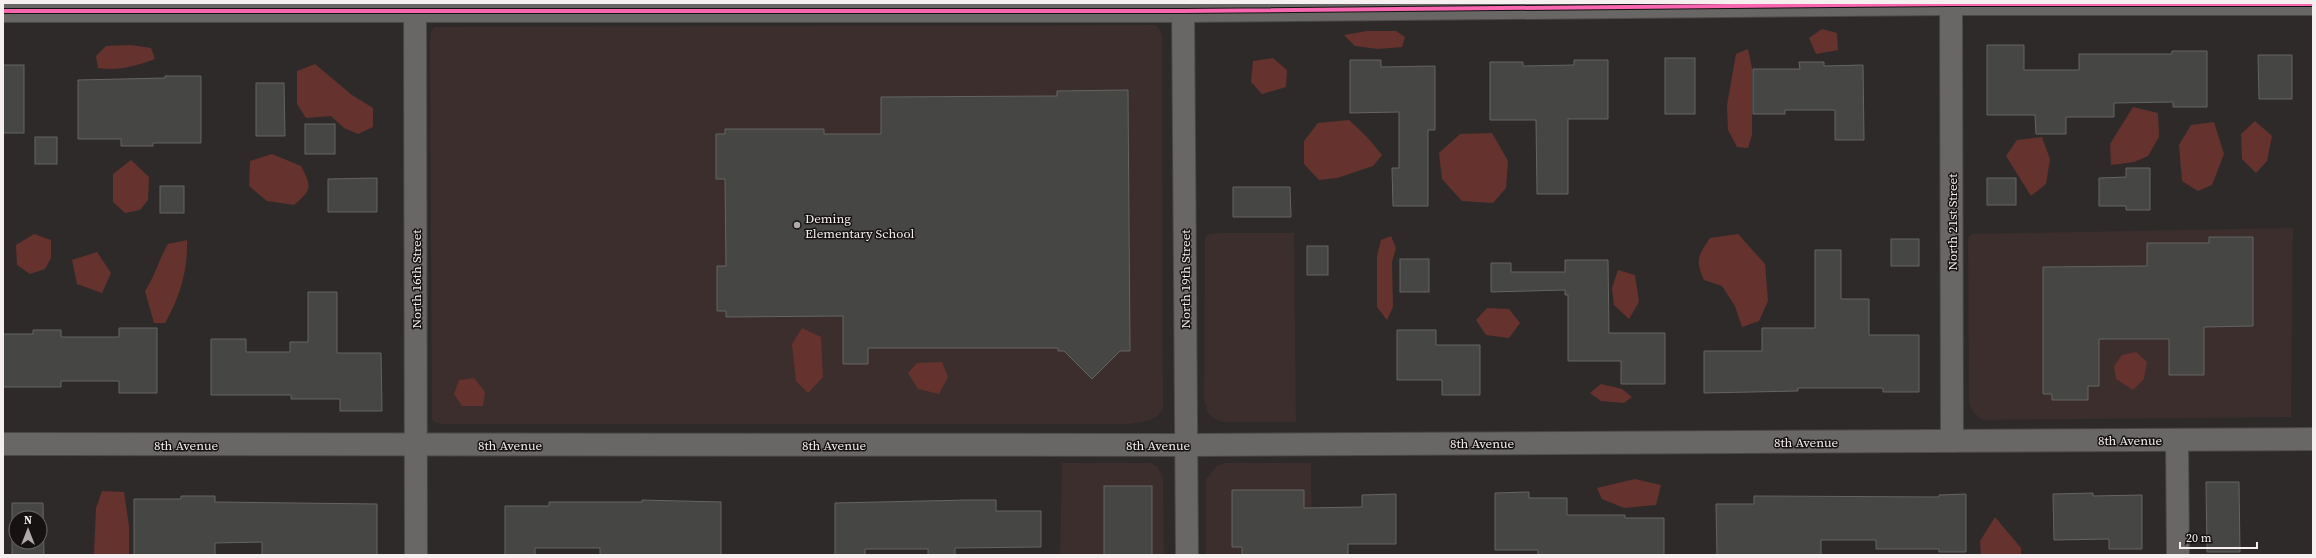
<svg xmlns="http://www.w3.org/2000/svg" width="2316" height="558" font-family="'Source Serif 4',serif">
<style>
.built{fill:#3c2e2d}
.green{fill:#65322d}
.building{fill:#464645;stroke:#646463;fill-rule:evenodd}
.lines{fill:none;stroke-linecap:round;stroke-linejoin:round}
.street-casing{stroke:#4b4848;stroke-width:24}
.secondary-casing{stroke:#4b4848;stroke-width:24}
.street{stroke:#696666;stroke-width:22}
.secondary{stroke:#696666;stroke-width:22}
.cycleway-casing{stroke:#161212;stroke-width:6}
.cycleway{stroke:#f766af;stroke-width:4}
.poi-dot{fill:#b0abaa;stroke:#161212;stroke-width:1.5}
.labels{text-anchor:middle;stroke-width:3;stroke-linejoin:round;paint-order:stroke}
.poi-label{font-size:13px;fill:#f5f0ef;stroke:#161212;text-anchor:start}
.street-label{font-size:13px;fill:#f5f0ef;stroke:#161212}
</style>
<rect width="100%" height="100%" fill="#2f2a2a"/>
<!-- built -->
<g class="built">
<path d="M1154 25 1158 27 1162 35 1163 408 1159 415 1148 421 1128 424H442L434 422 432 419 430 43 431 32 434 27Z"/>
<path d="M2293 228 2291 417 1983 420 1973 412 1969 404 1968 238 1972 234Z"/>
<path d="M1219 233H1294L1296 422H1223L1214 418 1208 413 1204 399 1205 239 1207 235Z"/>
<path d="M1062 463H1151L1158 467 1163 479 1164 555H1060Z"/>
<path d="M1226 463H1311L1312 555H1206V479L1217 466Z"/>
</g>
<!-- green -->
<g class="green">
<path d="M1822 29 1837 33 1838 50 1816 54 1809 38Z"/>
<path d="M1367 31H1396L1405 37 1402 47 1378 49 1355 46 1344 35Z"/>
<path d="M131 45 151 48 155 59C136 66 118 71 98 68L96 56 106 46Z"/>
<path d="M1748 49 1752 68V135L1748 148 1737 147 1728 130 1727 105 1736 54Z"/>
<path d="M1273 58 1287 70 1286 87 1262 94 1251 82 1253 61Z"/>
<path d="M315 64 352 95 373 108V127L358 134 344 128 331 116 306 118 297 104V71Z"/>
<path d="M2133 107 2158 113 2159 137 2148 156 2134 162 2111 165 2110 144Z"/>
<path d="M1349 120 1367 137 1382 155 1373 166 1337 178 1319 180 1304 164V141L1318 123Z"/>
<path d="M2255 121 2272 136 2267 161 2256 173 2242 159 2241 134Z"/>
<path d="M2214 122 2224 154 2212 185 2198 191 2182 181 2179 145 2191 125Z"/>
<path d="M1492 133 1508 161 1506 188 1493 203 1462 201 1442 179 1439 153 1460 134Z"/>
<path d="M2042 137 2050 159 2046 184 2031 196 2006 156 2017 140Z"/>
<path d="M272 154 301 166C312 187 312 190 294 205L267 201 249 186 250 161Z"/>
<path d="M131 160 149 177 148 200 140 210 125 213 113 202V174Z"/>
<path d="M34 234 51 240V258L45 269 30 274 17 265 16 245Z"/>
<path d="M1738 234 1765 264 1768 301 1759 321 1742 327 1735 306 1722 286 1704 280C1695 260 1698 256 1710 238Z"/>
<path d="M1391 236 1396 248 1392 262 1393 307 1387 320 1377 307V256L1381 240Z"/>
<path d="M187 240C188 270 180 297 165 323H154L145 291C155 276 159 259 168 244Z"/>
<path d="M97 252 111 273 102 293 77 284 72 260Z"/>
<path d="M1618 270 1635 275 1639 302 1629 319 1614 305 1612 288Z"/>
<path d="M1487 308 1509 309 1520 323 1509 338 1486 335 1476 320Z"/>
<path d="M802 328 821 337 823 377 808 393 796 381 792 344Z"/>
<path d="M2136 352 2147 362 2144 379 2133 390 2116 379 2114 366 2122 355Z"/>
<path d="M942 362 948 377 939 394 918 389 908 373 917 363Z"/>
<path d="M474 378 485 392 483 406H462L454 394 459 380Z"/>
<path d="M1601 384 1622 389 1632 397 1624 403 1601 401 1590 393Z"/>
<path d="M1635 479 1661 485 1656 505 1624 508 1602 499 1597 488Z"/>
<path d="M102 491 124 492 129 526V555H94L96 508Z"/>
<path d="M1995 517 2021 548V555H1981L1980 541Z"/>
</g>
<!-- building -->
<g class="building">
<path d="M1987 45H2024V70H2079V54H2172V51H2207V107H2173V102L2114 103V117H2066V134H2036L2035 115H1987Z"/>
<path d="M2258 55H2292V99H2259Z"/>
<rect x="1665" y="58" width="30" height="56"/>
<path d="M1350 60H1381V67L1435 66V130H1428V206H1393L1392 168H1399V112L1350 113Z"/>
<path d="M1574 60H1608V119H1568V194H1537L1536 120H1490V62H1523V66L1574 65Z"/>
<path d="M1799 62H1824V66L1863 65 1864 140H1835V110H1785V114H1753V69H1800Z"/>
<rect x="3" y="65" width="21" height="68"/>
<path d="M165 76H201V143H153V146H121V139H78V80L165 78Z"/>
<path d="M256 83H284L285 136H256Z"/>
<path d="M1128 90 1130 351H1120L1092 379 1064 351H1058V348H868V364H843V316L726 317V311H717V266H726L725 179H716V134H725V129H824V134H881V97L1057 96V91Z"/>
<rect x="305" y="124" width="30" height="30"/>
<rect x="35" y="137" width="22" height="27"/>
<path d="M2126 168H2150V210H2126V206H2099V178L2126 177Z"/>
<path d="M377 178V212H328V179Z"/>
<rect x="1987" y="178" width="29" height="27"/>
<rect x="160" y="186" width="24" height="27"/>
<path d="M1233 187H1290L1291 217H1233Z"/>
<path d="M2209 237H2253V326L2204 327V375H2169V339H2099V386H2088V400H2052V394H2043V267L2147 266V243H2209Z"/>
<rect x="1891" y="239" width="28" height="27"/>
<rect x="1307" y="246" width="21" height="29"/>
<path d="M1815 250H1841V299H1869V335H1919V392H1883V388H1798V391L1704 393V351H1762V328H1815Z"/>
<rect x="1400" y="259" width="29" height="33"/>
<path d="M1565 260H1608L1609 333H1665V384H1621V361H1568V295H1565V290L1491 292V263H1511V272H1565Z"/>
<path d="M308 292H337V353H381L382 411H340V399H291V395H211V339H246V352H290V342H308Z"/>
<path d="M119 328H157V393H119V381H61V387H3V334H33V330H61V337H119Z"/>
<path d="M1397 330H1436V345H1480V395H1442V380H1397Z"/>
<path d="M2206 482H2239L2240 552H2207Z"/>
<rect x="1104" y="486" width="48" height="69"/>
<path d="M1232 490H1304V508L1362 507V495L1396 494V544H1348V555H1242V547H1232Z"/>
<path d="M1529 492V498H1567V515H1625V518H1664V555H1538V550H1495V493Z"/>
<path d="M2093 493V496L2142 495V549H2109V539L2054 540 2053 494Z"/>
<path d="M1966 494V552H1939V549H1876V540H1821V555H1717L1716 504H1754V496L1939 497V495Z"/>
<path d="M181 496H215V502L377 504V555H262V542L215 543V555H134V499H181Z"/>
<path d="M642 500 721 502V555H600V548H535V555H505V506H549V502H642Z"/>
<path d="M968 500H996V511H1041V547L955 548V555H928V549H865V555H835V503Z"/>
<path d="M12 503H43L44 555H12ZM16 518H40V542H16Z"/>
</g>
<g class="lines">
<!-- street casing -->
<g class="street-casing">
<g id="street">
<path d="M415 3 416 555"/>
<path d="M1951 3 1952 441"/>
<path d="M3 11H1183L1951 4H2313"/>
<path d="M2177 440 2178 555"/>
</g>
</g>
<!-- secondary casing -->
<g class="secondary-casing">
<g id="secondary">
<path d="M1183 3 1187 555"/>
<path d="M3 444 1186 445 2313 439"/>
</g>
</g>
<!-- street -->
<use href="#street" class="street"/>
<!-- secondary -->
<use href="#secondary" class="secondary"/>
<!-- cycleway casing -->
<g class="cycleway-casing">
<path id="cycleway" d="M3 11H1183L1951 4H2313"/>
</g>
<!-- cycleway -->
<use href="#cycleway" class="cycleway"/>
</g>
<!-- markers -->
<circle class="poi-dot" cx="797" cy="225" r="4"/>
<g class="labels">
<!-- poi labels -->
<g class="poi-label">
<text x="805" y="223">Deming<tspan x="805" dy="15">Elementary School</tspan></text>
</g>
<!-- street labels -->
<g class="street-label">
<text transform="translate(1952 222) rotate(-90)" y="5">North 21st Street</text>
<text transform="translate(416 279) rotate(-90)" y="5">North 16th Street</text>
<text transform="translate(1185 279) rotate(-90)" y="5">North 19th Street</text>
<text x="2130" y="445">8th Avenue</text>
<text x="1806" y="447">8th Avenue</text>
<text x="1482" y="448">8th Avenue</text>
<text x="186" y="450">8th Avenue</text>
<text x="510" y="450">8th Avenue</text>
<text x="834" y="450">8th Avenue</text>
<text x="1158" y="450">8th Avenue</text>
</g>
</g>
<!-- border -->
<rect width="2316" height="558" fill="none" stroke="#f5f0ef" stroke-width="8"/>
<!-- north arrow -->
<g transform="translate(28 530)"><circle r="19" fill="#161212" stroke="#6f6b6a"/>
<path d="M0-3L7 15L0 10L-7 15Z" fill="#b0abaa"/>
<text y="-6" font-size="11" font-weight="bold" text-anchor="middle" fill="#f5f0ef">N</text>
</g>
<!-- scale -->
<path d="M2180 542v6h77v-6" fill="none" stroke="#f5f0ef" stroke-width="2"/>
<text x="2186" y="542" font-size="12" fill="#f5f0ef" stroke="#161212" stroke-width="3" paint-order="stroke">20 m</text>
</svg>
